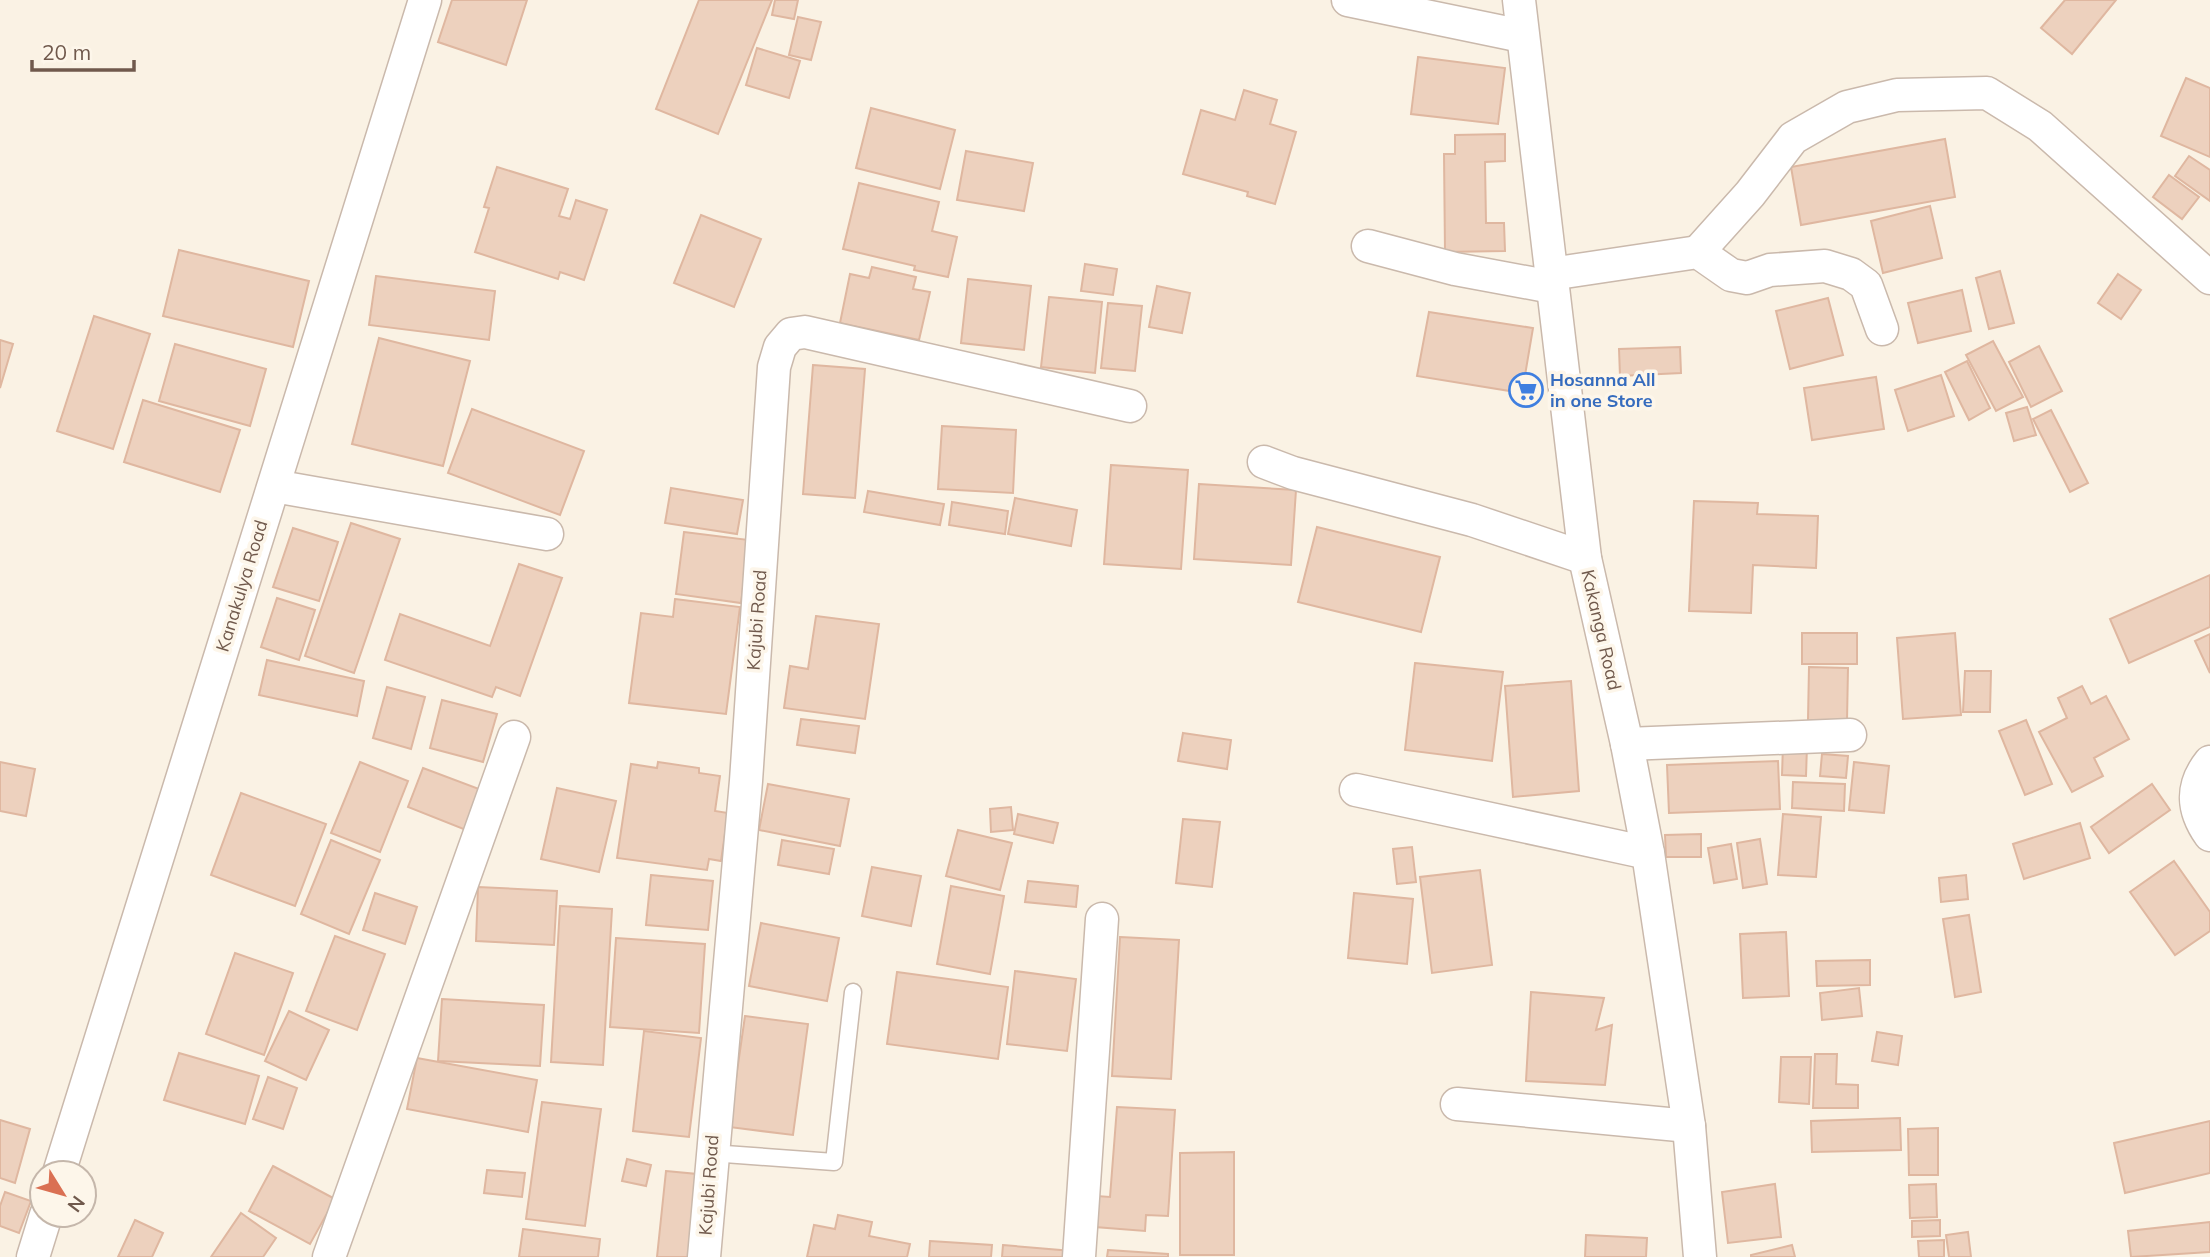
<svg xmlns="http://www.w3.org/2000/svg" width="2210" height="1257" font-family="Mulish,sans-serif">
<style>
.building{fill:#edd1be;stroke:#dfb7a0;stroke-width:2}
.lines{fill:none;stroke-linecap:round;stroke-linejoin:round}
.service-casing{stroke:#cab9ac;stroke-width:19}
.minor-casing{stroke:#cab9ac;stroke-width:35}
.service{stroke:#fff;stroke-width:16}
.minor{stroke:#fff;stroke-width:32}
.labels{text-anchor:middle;stroke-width:7;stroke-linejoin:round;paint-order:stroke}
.shop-label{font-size:18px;font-weight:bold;fill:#366cbe;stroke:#fdf6ea;text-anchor:start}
.street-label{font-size:18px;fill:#70594c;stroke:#fdf6ea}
</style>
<rect width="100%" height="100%" fill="#faf2e4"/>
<!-- building -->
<g class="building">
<path d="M452 0H527L506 65 438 42Z"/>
<path d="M699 0H772L718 134 656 109Z"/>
<path d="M775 0H798L794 19 772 15Z"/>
<path d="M2065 0H2116L2072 54 2041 28Z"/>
<path d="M798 17 821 22 811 60 789 55Z"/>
<path d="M757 48 800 61 789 98 746 85Z"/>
<path d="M1418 57 1505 68 1498 124 1411 114Z"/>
<path d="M2186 78 2210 88V157L2161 136Z"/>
<path d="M1244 90 1277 100 1270 124 1296 132 1275 204 1247 196 1248 192 1183 174 1201 110 1235 120Z"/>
<path d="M871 108 955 130 940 189 856 168Z"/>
<path d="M1505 134V161L1485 162 1486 223H1504L1505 251 1445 252 1444 154H1455V135Z"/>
<path d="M1945 139 1955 197 1801 225 1791 167Z"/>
<path d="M966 151 1033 163 1024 211 957 200Z"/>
<path d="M2189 156 2210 170V201L2175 176Z"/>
<path d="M497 167 568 189 559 216 570 219 576 200 607 210 584 280 560 272 558 279 475 252 489 208 484 207Z"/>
<path d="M2169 175 2199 197 2182 219 2153 197Z"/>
<path d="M859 183 939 202 932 231 957 237 948 277 914 270 915 266 843 249Z"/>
<path d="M1930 206 1942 258 1883 273 1871 221Z"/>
<path d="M701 215 761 239 734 307 674 283Z"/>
<path d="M179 250 309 281 293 347 163 316Z"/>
<path d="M1085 264 1117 269 1113 295 1081 291Z"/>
<path d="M872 267 916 277 913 289 930 292 919 340 840 323 850 274 869 278Z"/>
<path d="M2000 271 2014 323 1989 329 1976 278Z"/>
<path d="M2118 274 2141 290 2121 319 2098 303Z"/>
<path d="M376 276 495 291 489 340 369 325Z"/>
<path d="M968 279 1031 286 1024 350 961 343Z"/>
<path d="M1157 286 1190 293 1182 333 1149 327Z"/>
<path d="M1962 290 1971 331 1918 343 1908 303Z"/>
<path d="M1049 297 1102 302 1095 373 1041 367Z"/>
<path d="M1828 298 1843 355 1790 369 1776 311Z"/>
<path d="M1108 303 1142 306 1135 371 1101 368Z"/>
<path d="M1429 312 1533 328 1522 393 1417 376Z"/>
<path d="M94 316 150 334 113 449 57 431Z"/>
<path d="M379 338 470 361 443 466 352 444Z"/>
<path d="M0 340 13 344 0 388Z"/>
<path d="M1993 341 2023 397 1996 411 1966 355Z"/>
<path d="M175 344 266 369 250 426 159 401Z"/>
<path d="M2039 346 2062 391 2031 407 2009 362Z"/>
<path d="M1680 347 1681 373 1620 376 1619 349Z"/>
<path d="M1967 361 1990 408 1969 420 1945 372Z"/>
<path d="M813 365 865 369 855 498 803 494Z"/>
<path d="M1941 375 1954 416 1908 431 1895 390Z"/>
<path d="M1876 377 1884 429 1812 440 1804 388Z"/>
<path d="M143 400 240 430 220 492 124 462Z"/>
<path d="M2027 407 2036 435 2014 441 2006 413Z"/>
<path d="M472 409 584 451 560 515 448 473Z"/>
<path d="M2051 410 2088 483 2070 492 2033 419Z"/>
<path d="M942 426 1016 430 1013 493 938 489Z"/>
<path d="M1111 465 1188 470 1181 569 1104 564Z"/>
<path d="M1199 484 1296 490 1291 565 1194 559Z"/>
<path d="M671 488 743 500 737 534 665 523Z"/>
<path d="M868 491 944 504 940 525 864 512Z"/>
<path d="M1015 498 1077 510 1071 546 1008 534Z"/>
<path d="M1694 501 1758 503 1757 514 1818 516 1816 568 1753 565 1751 613 1689 611Z"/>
<path d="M952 502 1008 511 1005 534 949 525Z"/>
<path d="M351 523 400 539 354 673 305 656Z"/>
<path d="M1317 527 1440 557 1421 632 1298 602Z"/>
<path d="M293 528 338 542 319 601 273 587Z"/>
<path d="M684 532 749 540 741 603 676 594Z"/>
<path d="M519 564 562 578 520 696 496 687 492 697 385 660 400 614 490 646Z"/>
<path d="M2210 575V627L2129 663 2110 619Z"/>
<path d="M277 598 315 610 299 660 261 647Z"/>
<path d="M675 599 740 607 726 714 629 703 641 613 673 617Z"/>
<path d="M816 616 879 624 865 719 784 708 790 666 808 669Z"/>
<rect x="1802" y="633" width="55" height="31"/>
<path d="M1955 633 1961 715 1903 719 1897 638Z"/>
<path d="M2210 634V673L2195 641Z"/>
<path d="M267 660 364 681 357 716 259 695Z"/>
<path d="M1415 663 1503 672 1492 761 1405 750Z"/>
<path d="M1809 667 1848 668 1847 721 1808 720Z"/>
<path d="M1965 671H1991L1990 712H1963Z"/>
<path d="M1571 681 1579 791 1513 797 1505 686Z"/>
<path d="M2082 686 2091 704 2106 696 2129 739 2094 758 2103 776 2072 792 2039 732 2067 718 2058 698Z"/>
<path d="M387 687 425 697 411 749 373 738Z"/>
<path d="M442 700 497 714 483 762 430 748Z"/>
<path d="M801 719 859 726 855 753 797 745Z"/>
<path d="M2026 720 2052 784 2025 795 1999 731Z"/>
<path d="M1183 733 1231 740 1227 769 1178 761Z"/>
<path d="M1783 745 1807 746 1806 776 1782 775Z"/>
<path d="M1822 754 1848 756 1846 778 1820 776Z"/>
<path d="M1778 761 1780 809 1669 813 1667 765Z"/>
<path d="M0 762 35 769 26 816 0 811Z"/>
<path d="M360 762 408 781 380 852 331 833Z"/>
<path d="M658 762 699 768V773L720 776 715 811 728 813 721 861 709 859 707 870 617 858 631 764 657 768Z"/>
<path d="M1854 762 1889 766 1884 813 1849 810Z"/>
<path d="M423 768 487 792 471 832 408 807Z"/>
<path d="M1793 782 1845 784 1844 811 1792 808Z"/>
<path d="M768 784 849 799 840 846 759 830Z"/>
<path d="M2152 784 2170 810 2109 853 2091 827Z"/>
<path d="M557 788 616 801 599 872 541 859Z"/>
<path d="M241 793 326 824 295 906 211 875Z"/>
<path d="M1011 807 1013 830 991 832 990 809Z"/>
<path d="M1018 814 1058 823 1053 843 1014 834Z"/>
<path d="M1783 814 1821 817 1816 877 1778 875Z"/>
<path d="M1183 819 1220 822 1212 887 1176 883Z"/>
<path d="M2080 823 2090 858 2024 879 2013 844Z"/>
<path d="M958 830 1012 843 1000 890 946 876Z"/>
<path d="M1701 834V857H1666L1665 835Z"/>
<path d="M1760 839 1767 884 1743 888 1737 843Z"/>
<path d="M331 840 380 860 349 934 301 914Z"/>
<path d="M782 840 834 849 829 874 778 865Z"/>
<path d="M1731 844 1737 879 1714 883 1708 848Z"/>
<path d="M1412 847 1416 882 1397 884 1393 849Z"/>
<path d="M2174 861 2210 912V931L2175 955 2130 892Z"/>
<path d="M872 867 921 876 911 926 862 916Z"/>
<path d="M1480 870 1492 965 1432 973 1420 877Z"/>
<path d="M651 875 713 881 708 930 646 925Z"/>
<path d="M1966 875 1968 899 1941 902 1939 878Z"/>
<path d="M1028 881 1078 886 1076 907 1025 902Z"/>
<path d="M951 886 1004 896 990 974 937 964Z"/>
<path d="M478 887 557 891 554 945 476 941Z"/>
<path d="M375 893 417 907 405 944 363 930Z"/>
<path d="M1354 893 1413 899 1407 964 1348 958Z"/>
<path d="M560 906 612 909 603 1065 551 1062Z"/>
<path d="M1969 915 1981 992 1955 997 1943 919Z"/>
<path d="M761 923 839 938 827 1001 749 986Z"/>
<path d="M1786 932 1789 996 1743 998 1740 934Z"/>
<path d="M335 936 385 954 357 1030 306 1011Z"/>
<path d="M1120 937 1179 940 1171 1079 1112 1076Z"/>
<path d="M616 938 705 944 699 1033 610 1027Z"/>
<path d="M235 953 293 973 264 1055 206 1034Z"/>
<path d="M1870 960V985L1817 986 1816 961Z"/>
<path d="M1015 971 1076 979 1067 1051 1007 1044Z"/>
<path d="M897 972 1008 987 998 1059 887 1044Z"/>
<path d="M1859 988 1862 1016 1822 1020 1820 993Z"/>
<path d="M1531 992 1604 998 1596 1030 1612 1025 1605 1085 1526 1081Z"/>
<path d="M442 999 544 1005 540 1066 438 1061Z"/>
<path d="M289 1011 329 1030 306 1080 265 1061Z"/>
<path d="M745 1016 808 1024 793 1135 729 1127Z"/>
<path d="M644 1031 701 1038 689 1137 633 1131Z"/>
<path d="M1877 1032 1902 1036 1898 1065 1872 1061Z"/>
<path d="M179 1053 259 1076 245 1124 164 1100Z"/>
<path d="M1815 1054H1837L1836 1084 1858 1085V1108H1813Z"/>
<path d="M1781 1057H1811L1809 1104 1779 1102Z"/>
<path d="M417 1058 537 1080 528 1132 407 1109Z"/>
<path d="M268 1077 297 1088 283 1129 253 1119Z"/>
<path d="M542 1102 601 1109 585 1226 526 1219Z"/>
<path d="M1117 1107 1175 1110 1168 1216 1146 1215 1145 1231 1095 1227 1097 1196 1110 1197Z"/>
<path d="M1900 1118 1901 1150 1812 1152 1811 1121Z"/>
<path d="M0 1120 30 1129 15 1183 0 1178Z"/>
<path d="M2210 1121V1173L2125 1193 2114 1143Z"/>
<path d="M1938 1128V1175H1909L1908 1129Z"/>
<path d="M1234 1152V1255H1180V1153Z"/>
<path d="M627 1159 651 1165 646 1186 622 1181Z"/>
<path d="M273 1166 335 1199 310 1244 249 1211Z"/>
<path d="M487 1170 525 1173 522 1197 484 1193Z"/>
<path d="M666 1171 697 1174 688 1257H657Z"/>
<path d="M1775 1184 1781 1237 1728 1243 1722 1192Z"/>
<path d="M1936 1184 1937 1217 1910 1218 1909 1185Z"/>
<path d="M5 1192 31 1201 19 1233 0 1226V1206Z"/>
<path d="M241 1213 276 1238 263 1257H211Z"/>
<path d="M838 1215 872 1222 869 1236 910 1244 907 1257H807L814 1225 835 1229Z"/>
<path d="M135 1220 163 1233 152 1257H118Z"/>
<path d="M1940 1220V1236L1912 1237V1221Z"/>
<path d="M2210 1222V1252L2131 1257 2128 1231Z"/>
<path d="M523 1229 600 1239 598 1257H519Z"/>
<path d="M1968 1232 1971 1257H1949L1946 1235Z"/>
<path d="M1586 1235 1647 1238 1646 1257H1585Z"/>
<path d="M1944 1240V1257H1919L1918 1241Z"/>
<path d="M930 1241 992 1245 991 1257H929Z"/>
<path d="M1003 1245 1072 1251V1257H1002Z"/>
<path d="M1792 1245 1795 1257H1751V1255Z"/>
<path d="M1108 1250 1168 1254V1257H1107Z"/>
</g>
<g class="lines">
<!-- service casing -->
<g class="service-casing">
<path id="service" d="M711 1153 834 1162 853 992"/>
</g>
<!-- minor casing -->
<g class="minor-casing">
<g id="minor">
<path d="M1348 0 1522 36"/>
<path d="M1519 0 1585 558 1627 744 1648 853 1689 1126 1700 1257"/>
<path d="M1368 246 1455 269 1552 287"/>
<path d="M1698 252 1750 194 1793 138 1847 107 1897 95 1987 93 2040 126 2210 278"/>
<path d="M1551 274 1698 252 1731 275 1747 278 1770 270 1825 266 1851 274 1866 285 1882 329"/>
<path d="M1264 462 1293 473 1472 520 1585 558"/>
<path d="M274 486 547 534"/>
<path d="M1627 744 1850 735"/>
<path d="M2210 762C2190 787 2193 811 2210 835"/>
<path d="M1356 790 1648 853"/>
<path d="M1457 1104 1689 1126"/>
<path d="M59 1173 425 0"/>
<path d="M33 1257 46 1215"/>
<path d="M329 1257 514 737"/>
<path d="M704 1257 746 781 774 367 780 347 791 334 805 332 1130 406"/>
<path d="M1079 1257 1102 919"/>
</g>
</g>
<!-- service -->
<use href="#service" class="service"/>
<!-- minor -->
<use href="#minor" class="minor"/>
</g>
<!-- icons -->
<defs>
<g id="supermarket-ring" transform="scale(1.75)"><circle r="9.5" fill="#fdf6ea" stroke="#3f7fe0" stroke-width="1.5"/><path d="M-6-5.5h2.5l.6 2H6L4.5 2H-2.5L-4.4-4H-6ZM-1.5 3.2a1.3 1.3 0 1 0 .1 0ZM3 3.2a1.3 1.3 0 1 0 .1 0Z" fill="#3f7fe0"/></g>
</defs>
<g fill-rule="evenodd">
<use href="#supermarket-ring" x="1526" y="390"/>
</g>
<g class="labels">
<!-- shop labels -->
<g class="shop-label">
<text x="1550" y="386">Hosanna All<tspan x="1550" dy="21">in one Store</tspan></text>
</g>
<!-- street labels -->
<g class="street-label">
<text transform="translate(242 586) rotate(-73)" y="6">Kanakulya Road</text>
<text transform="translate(757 620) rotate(-86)" y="6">Kajubi Road</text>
<text transform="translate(1601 630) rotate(77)" y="6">Kakanga Road</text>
<text transform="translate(709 1185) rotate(-86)" y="6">Kajubi Road</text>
</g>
</g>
<!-- north arrow -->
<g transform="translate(63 1194) rotate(127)"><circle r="33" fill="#fdf6ea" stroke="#c5b7ab" stroke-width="2"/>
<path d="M0-5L12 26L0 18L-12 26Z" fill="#da7053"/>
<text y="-10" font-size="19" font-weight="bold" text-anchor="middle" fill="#70594c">N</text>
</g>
<!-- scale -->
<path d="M32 60v10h102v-10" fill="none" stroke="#70594c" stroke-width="3.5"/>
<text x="42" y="60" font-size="21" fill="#70594c" stroke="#fdf6ea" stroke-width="5" paint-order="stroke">20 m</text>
</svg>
